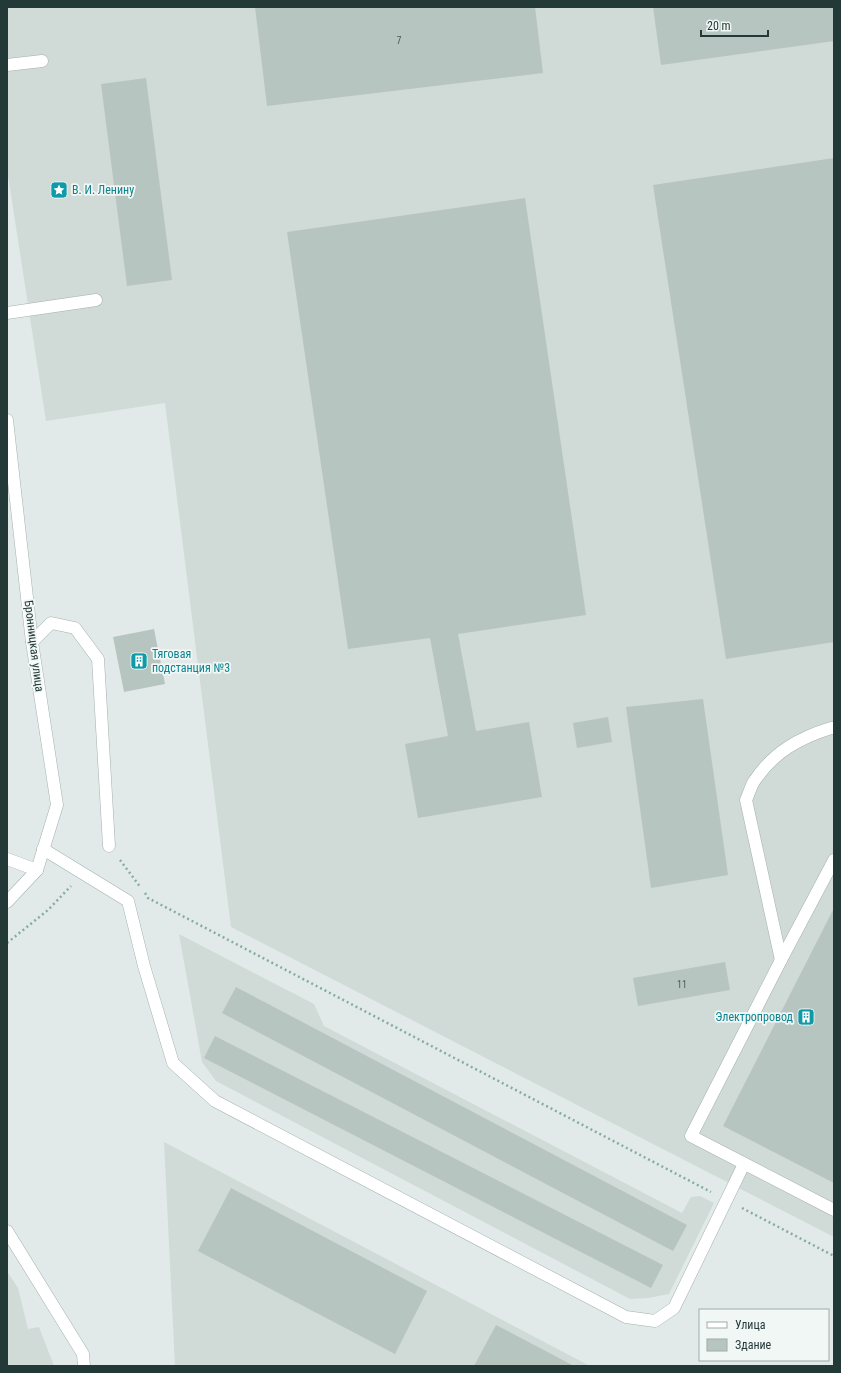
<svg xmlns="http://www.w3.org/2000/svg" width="841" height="1373" font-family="'Roboto Condensed',sans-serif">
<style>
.built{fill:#d0dad7}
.building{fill:#b7c5c1}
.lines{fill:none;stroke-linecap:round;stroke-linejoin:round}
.service-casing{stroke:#a4b1b0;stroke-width:13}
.minor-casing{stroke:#a4b1b0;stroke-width:13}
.path{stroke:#85aba6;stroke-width:2.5;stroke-dasharray:2 3;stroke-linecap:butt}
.service{stroke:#fff;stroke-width:12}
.minor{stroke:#fff;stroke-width:12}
.labels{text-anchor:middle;stroke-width:3.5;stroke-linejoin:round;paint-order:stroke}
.number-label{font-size:10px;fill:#485c5a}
.culture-label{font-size:12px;fill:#0d838f;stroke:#f1f7f5;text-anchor:start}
.street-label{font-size:12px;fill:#233938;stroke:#f1f7f5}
</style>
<rect width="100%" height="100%" fill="#e1eae8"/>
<!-- built -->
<g class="built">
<path d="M7 7H834V1237L231 927 165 403 46 421 7 169Z"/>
<path d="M179 934 314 1004 324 1026 682 1213 691 1197 700 1196 714 1203 669 1294 648 1298 630 1299 216 1081 202 1062Z"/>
<path d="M164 1142 590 1366H175Z"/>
<path d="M7 1271 18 1288 28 1329 39 1327 54 1366H7Z"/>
</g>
<!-- building -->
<g class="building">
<path d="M255 7H535L543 73 267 106Z"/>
<path d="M653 7H834V41L661 65Z"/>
<path d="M146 78 172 280 127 286 101 84Z"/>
<path d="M834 158V642L726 659 653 185Z"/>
<path d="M525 198 586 615 458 634 476 731 529 722 542 797 418 818 405 744 448 736 430 638 348 649 287 232Z"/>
<path d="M154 629 165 684 124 692 113 637Z"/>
<path d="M703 699 728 875 651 888 626 707Z"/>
<path d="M608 717 612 742 577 748 573 723Z"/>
<path d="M834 908V1183L723 1126Z"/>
<path d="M725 962 730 990 638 1006 633 978Z"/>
<path d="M236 987 687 1225 673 1251 222 1013Z"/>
<path d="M215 1036 663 1265 651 1288 204 1058Z"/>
<path d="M231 1188 427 1291 395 1354 198 1251Z"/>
<path d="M496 1325 574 1366H474Z"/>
</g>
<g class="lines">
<!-- service casing -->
<g class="service-casing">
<g id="service">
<path d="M7 65 42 61"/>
<path d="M7 313 96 300"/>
<path d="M32 642 51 623 75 628 98 659 109 846"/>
<path d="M43 849 128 901 144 966 173 1063 215 1101 626 1317 655 1321 674 1308 744 1164"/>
<path d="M7 859 37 870"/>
<path d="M834 860 781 960 691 1136 834 1210"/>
<path d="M781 960 746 800C749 794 751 785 755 780 774 752 799 738 831 728H834"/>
<path d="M7 1231 83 1354 84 1366"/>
</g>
</g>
<!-- minor casing -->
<g class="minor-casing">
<path id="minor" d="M7 420 32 642 57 805 37 870 7 902"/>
</g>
<!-- path -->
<g class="path">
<path d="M120 860 141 888"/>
<path d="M145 893 148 898 711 1192"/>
<path d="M7 943 48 910 71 886"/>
<path d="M742 1208 834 1256"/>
</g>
<!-- service -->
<use href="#service" class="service"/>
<!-- minor -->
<use href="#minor" class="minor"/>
</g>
<!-- icons -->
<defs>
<g id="sight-square" transform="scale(0.9)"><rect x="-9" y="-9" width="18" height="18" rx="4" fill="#0f9aa8" stroke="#f1f7f5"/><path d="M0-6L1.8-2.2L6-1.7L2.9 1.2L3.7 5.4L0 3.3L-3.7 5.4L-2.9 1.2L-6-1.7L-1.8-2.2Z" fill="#fff"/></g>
<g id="building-square" transform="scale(0.9)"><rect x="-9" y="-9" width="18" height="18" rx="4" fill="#0f9aa8" stroke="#f1f7f5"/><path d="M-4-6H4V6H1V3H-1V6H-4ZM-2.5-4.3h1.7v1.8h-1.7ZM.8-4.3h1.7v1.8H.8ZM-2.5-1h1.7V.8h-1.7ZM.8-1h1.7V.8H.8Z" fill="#fff"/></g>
</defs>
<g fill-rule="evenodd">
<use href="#sight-square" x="59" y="190"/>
<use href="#building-square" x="139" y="661"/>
<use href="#building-square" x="806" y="1017"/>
</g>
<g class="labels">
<!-- number labels -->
<g class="number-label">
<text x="399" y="44">7</text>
<text x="682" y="988">11</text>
</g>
<!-- culture labels -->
<g class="culture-label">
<text x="72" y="194">В. И. Ленину</text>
<text x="152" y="658">Тяговая<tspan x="152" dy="14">подстанция №3</tspan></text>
<text x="793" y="1021" text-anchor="end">Электропровод</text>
</g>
<!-- street labels -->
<g class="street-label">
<text transform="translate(34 646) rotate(83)" y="4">Бронницкая улица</text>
</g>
</g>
<!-- border -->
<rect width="841" height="1373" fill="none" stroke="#233938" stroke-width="16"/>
<!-- legend -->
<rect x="699" y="1309" width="130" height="52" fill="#f1f7f5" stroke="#9faba9"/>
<rect x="707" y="1322" width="20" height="6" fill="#ffffff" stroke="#9faba9"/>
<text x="735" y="1329" font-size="12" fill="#233938">Улица</text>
<rect x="707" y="1339" width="20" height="12" fill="#b7c5c1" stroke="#9faba9"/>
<text x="735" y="1349" font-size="12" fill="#233938">Здание</text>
<!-- scale -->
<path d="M701 30v6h67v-6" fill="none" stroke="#233938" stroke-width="2"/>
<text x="707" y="30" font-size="12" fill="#233938" stroke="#f1f7f5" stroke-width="3" paint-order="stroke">20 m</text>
</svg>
